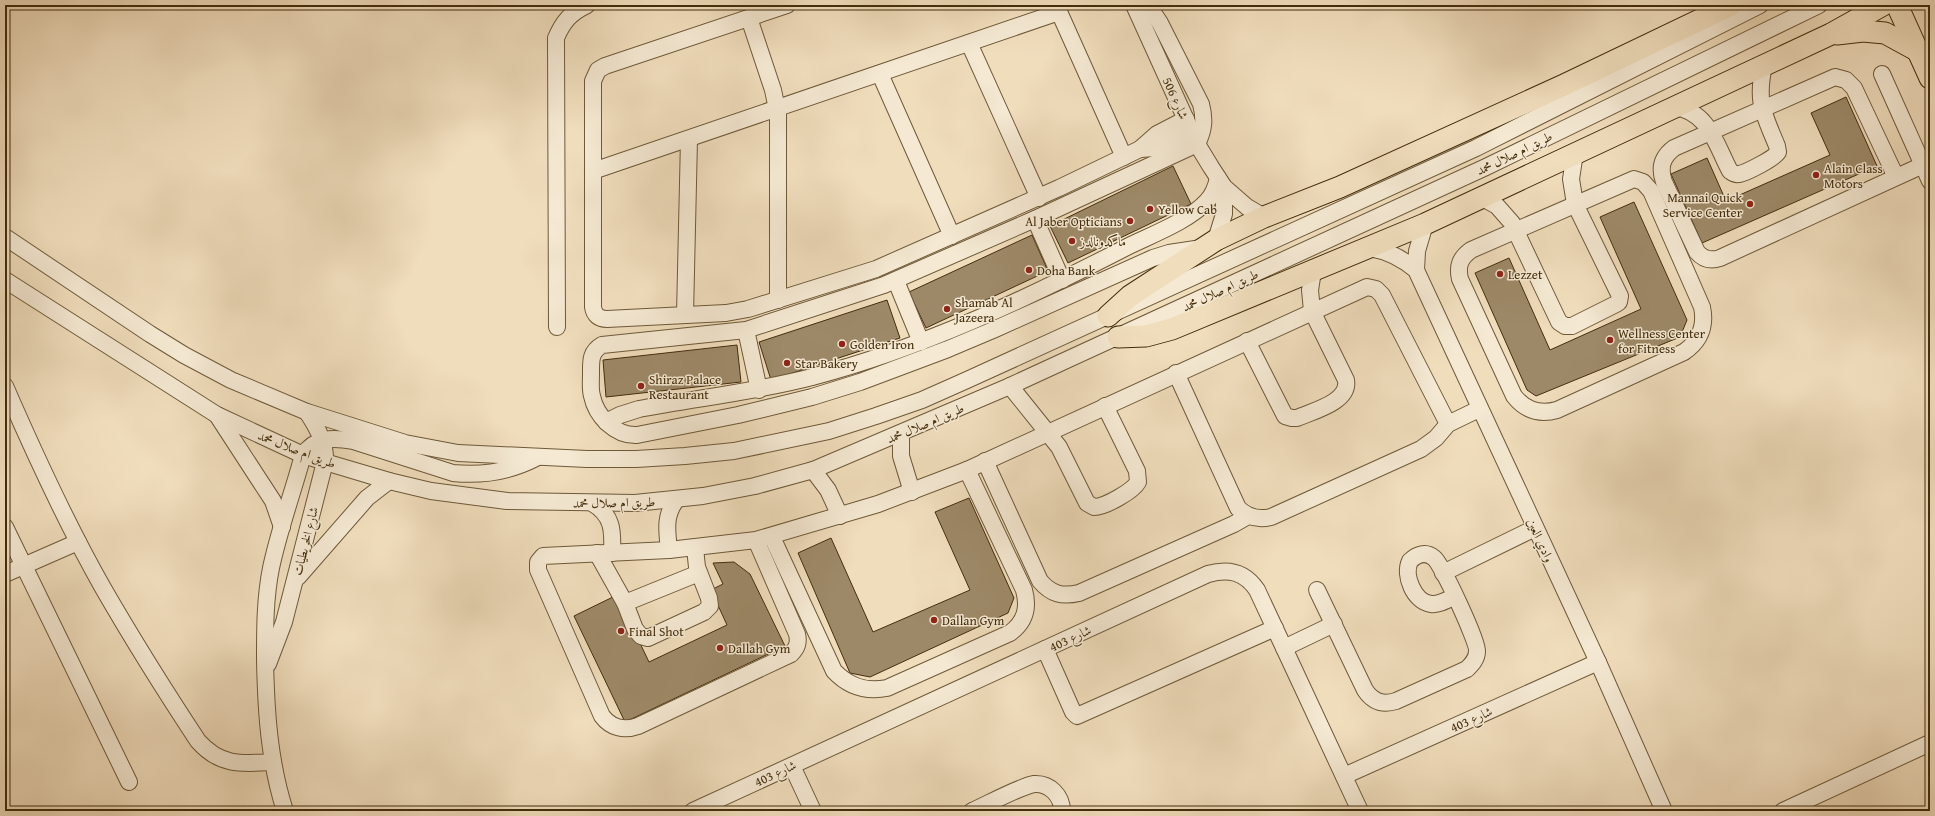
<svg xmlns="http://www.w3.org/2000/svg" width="1935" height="816" font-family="'Gentium Book Plus',Amiri,serif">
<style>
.building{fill:#9d8968;stroke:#432d0c}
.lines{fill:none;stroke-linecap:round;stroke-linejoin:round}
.minor-casing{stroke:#6e5938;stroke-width:18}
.major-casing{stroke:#432d0c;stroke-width:23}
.minor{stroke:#f5e9d3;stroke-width:16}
.major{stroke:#f0ddbc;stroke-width:21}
.poi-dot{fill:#8f2418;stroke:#f5e9d3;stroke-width:1.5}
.labels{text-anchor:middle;stroke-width:3;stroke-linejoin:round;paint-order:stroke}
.street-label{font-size:13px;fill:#432d0c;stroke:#f5e9d3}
.poi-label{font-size:13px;fill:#432d0c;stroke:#f5e9d3;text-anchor:start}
</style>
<rect width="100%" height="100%" fill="#f0ddbc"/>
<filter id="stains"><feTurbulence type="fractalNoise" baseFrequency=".005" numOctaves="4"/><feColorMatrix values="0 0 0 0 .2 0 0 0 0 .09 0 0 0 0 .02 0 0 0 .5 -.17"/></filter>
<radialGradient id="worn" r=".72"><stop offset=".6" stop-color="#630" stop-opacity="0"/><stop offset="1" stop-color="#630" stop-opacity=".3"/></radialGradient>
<!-- building -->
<g class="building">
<path d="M1846 97 1877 166 1702 243 1671 174 1707 158 1726 201 1830 155 1811 113Z"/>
<path d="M1173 166 1191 204 1068 263 1050 226Z"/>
<path d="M1634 202 1687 320 1680 337 1536 396 1527 390 1475 273 1509 258 1550 350 1641 309 1600 217Z"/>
<path d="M1032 235 1048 271 926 328 909 292Z"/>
<path d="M887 300 900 338 771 380 759 342Z"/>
<path d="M737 345 741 382 606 397 603 360Z"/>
<path d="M969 498 1014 598 1008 613 870 677 850 673 798 553 831 538 873 632 970 590 935 512Z"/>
<path d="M734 562 750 574 785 646 625 722 574 616 617 595 649 662 727 625 711 590 723 584 713 563Z"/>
</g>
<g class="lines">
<!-- minor casing -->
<g class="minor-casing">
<g id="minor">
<path d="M787 5 605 66 598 70 593 81V307C594 315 599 319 607 319L726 313 748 309 876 269 1059 188 1140 149 1157 134 1186 119"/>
<path d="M1056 5 1124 157"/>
<path d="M1134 5 1197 144 1211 167 1224 187 1247 207 1264 217"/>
<path d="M1148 5 1160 23 1201 104C1205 119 1204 130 1197 144L1035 219 884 285 746 330 602 345C590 352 591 361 591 374 591 381 590 389 592 396 596 416 615 436 637 435L738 415 812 397 860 382 948 349 993 330 1153 258 1169 253 1202 248"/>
<path d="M749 18 773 90 778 114V300"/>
<path d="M969 43 1039 198"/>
<path d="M880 74 952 236"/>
<path d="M1882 74 1930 181"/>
<path d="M1674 107C1709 111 1716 145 1730 171 1733 173 1735 175 1739 174 1746 173 1775 158 1778 152L1777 146C1763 112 1756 102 1764 65"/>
<path d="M1140 149 1155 148 1192 133"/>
<path d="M593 171 1059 12"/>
<path d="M1896 177 1854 88 1846 80 1835 77 1674 148C1662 157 1659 168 1664 182L1697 252C1703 259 1711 261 1720 258L1923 165"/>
<path d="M1634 179 1643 182 1651 191 1702 307C1706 326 1700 341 1684 352L1557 410C1539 415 1525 410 1514 396L1460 279C1457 266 1460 258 1471 250Z"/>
<path d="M1479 198 1488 201 1497 206 1512 223 1559 322 1565 326H1572L1616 304 1619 302 1620 296 1575 204 1571 179 1575 153"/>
<path d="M1035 219 1062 280"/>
<path d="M5 237 150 334 184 355 231 380 307 412 405 443 458 453 587 459H636L685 456 734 451 829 431 876 416 922 400 967 380 1476 148 1760 5"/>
<path d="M1216 240 1224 214V187"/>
<path d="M1370 248C1388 251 1402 258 1416 270L1598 662 1664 811"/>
<path d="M1416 270 1417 251 1425 224"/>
<path d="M5 280 217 415 303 455 325 462 389 481 431 491 507 501 635 503 703 496 755 486 813 470 1010 386 1486 167 1819 5"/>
<path d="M896 281 921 342"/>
<path d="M685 315 689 139"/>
<path d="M557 327 556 38C563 22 570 13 587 5"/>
<path d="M746 330 759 390"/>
<path d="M1247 341 1285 416 1292 418H1297C1313 411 1350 402 1346 380L1312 311 1310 290 1313 271"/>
<path d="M1176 373 1238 508C1247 517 1258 520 1271 517L1421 449 1436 438 1448 424 1479 409"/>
<path d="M5 386C35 455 66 523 103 588 133 640 165 691 198 741 220 766 241 764 272 762"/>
<path d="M1010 386 1059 447 1087 503 1094 507C1105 507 1133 491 1138 482L1137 471 1105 406"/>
<path d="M217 415 273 501 282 527"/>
<path d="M606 422 620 415 639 409C696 398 755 392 812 377 922 348 1026 299 1127 247 1151 235 1189 221 1207 201 1213 195 1216 187 1218 178"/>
<path d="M901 434V456L912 492"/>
<path d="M985 461 1040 581C1051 594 1062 597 1079 593L1234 524 1248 516"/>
<path d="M813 470 828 490 840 516"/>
<path d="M592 503C613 515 613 531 612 553"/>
<path d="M5 527 129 782"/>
<path d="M772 537 834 671C849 687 866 692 887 688L1010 633C1025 622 1029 608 1024 590L967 470"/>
<path d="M756 540 797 634C799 643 797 648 791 654L638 726C624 731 611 728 602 716L538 570V562L543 556 669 550 756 540 878 504 967 470 1367 287 1376 289 1382 295 1448 424"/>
<path d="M669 550C667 531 664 515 677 499"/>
<path d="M597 553 625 603 635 629 641 636 648 638 704 612 710 606 709 598 697 567 695 548"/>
<path d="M1443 573 1535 528"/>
<path d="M5 574 78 542"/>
<path d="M298 577 367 498 389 481"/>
<path d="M1317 590 1365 690C1373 702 1383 705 1396 701L1467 669C1472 664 1477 659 1477 651 1478 642 1442 564 1434 558 1426 551 1417 554 1410 561 1403 575 1414 602 1431 604 1439 605 1447 600 1455 596"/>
<path d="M625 603 699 573"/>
<path d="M1284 648 1334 624"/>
<path d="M1045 649 1073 712 1077 716 1275 628"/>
<path d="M268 664 284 622 325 462C326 443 317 427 307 412"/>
<path d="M792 766 813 811"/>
<path d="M1344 776 1598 662"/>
<path d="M285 811C269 761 266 711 265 659 265 628 265 598 271 568 279 530 293 492 303 455 315 437 333 437 353 441L453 473C483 476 509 472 536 458"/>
<path d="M693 811 1208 574C1229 568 1245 572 1257 590L1360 811"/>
<path d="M972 811C986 805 1021 786 1034 784 1050 783 1062 796 1062 811"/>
<path d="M1783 811 1930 743"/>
</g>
</g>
<!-- major casing -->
<g class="major-casing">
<g id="major">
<path d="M1897 5 1930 78"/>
<path d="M1837 34 1863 31 1885 33 1918 51"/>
<path d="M1108 316 1130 296 1216 240 1264 217 1340 187 1564 85 1731 5"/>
<path d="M1118 337 1146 336 1172 329 1425 224 1831 34 1883 5"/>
</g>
</g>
<!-- minor -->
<use href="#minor" class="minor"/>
<!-- major -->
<use href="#major" class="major"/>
</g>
<!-- markers -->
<g class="poi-dot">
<circle cx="1816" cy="175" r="4"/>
<circle cx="1750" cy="204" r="4"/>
<circle cx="1150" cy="209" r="4"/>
<circle cx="1130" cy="221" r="4"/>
<circle cx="1072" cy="241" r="4"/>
<circle cx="1029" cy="270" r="4"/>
<circle cx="1500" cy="274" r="4"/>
<circle cx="947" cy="309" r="4"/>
<circle cx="1610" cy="340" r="4"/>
<circle cx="842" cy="344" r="4"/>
<circle cx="787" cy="363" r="4"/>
<circle cx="641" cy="386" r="4"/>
<circle cx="934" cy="620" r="4"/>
<circle cx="621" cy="631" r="4"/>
<circle cx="720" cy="648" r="4"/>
</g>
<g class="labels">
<!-- street labels -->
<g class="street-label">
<text transform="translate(1176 98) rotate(66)" y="5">شارع 506</text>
<text transform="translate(1514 153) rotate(-26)" y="5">طريق ام صلال محمد</text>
<text transform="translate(1220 290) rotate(-25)" y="5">طريق ام صلال محمد</text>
<text transform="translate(925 423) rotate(-23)" y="5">طريق ام صلال محمد</text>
<text transform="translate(297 449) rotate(21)" y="5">طريق ام صلال محمد</text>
<text transform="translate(614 502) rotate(-1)" y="5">طريق ام صلال محمد</text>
<text transform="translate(1541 540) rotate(65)" y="5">وادي العين</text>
<text transform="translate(305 541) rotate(-76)" y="5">شارع الخريطيات</text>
<text transform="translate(1070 638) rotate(-25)" y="5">شارع 403</text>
<text transform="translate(1471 719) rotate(-24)" y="5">شارع 403</text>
<text transform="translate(775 773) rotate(-25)" y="5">شارع 403</text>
</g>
<!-- poi labels -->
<g class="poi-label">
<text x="1824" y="173">Alain Class<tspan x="1824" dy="15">Motors</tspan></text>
<text x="1742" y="202" text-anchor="end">Mannai Quick<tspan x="1742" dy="15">Service Center</tspan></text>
<text x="1158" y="214">Yellow Cab</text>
<text x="1122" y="226" text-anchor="end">Al Jaber Opticians</text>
<text x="1080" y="246">ماكدونالدز</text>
<text x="1037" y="275">Doha Bank</text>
<text x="1508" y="279">Lezzet</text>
<text x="955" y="307">Shamab Al<tspan x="955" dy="15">Jazeera</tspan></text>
<text x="1618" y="338">Wellness Center<tspan x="1618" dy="15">for Fitness</tspan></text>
<text x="850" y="349">Golden Iron</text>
<text x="795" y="368">Star Bakery</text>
<text x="649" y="384">Shiraz Palace<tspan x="649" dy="15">Restaurant</tspan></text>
<text x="942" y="625">Dallan Gym</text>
<text x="629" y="636">Final Shot</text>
<text x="728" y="653">Dallah Gym</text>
</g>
</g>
<!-- margin -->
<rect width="1935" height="816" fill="none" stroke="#f0ddbc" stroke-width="20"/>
<rect x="6" y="6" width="1923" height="804" fill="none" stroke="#432d0c" stroke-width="2"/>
<rect x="10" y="10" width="1915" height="796" fill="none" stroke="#432d0c"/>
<rect width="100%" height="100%" filter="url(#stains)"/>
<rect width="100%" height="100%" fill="url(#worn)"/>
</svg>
